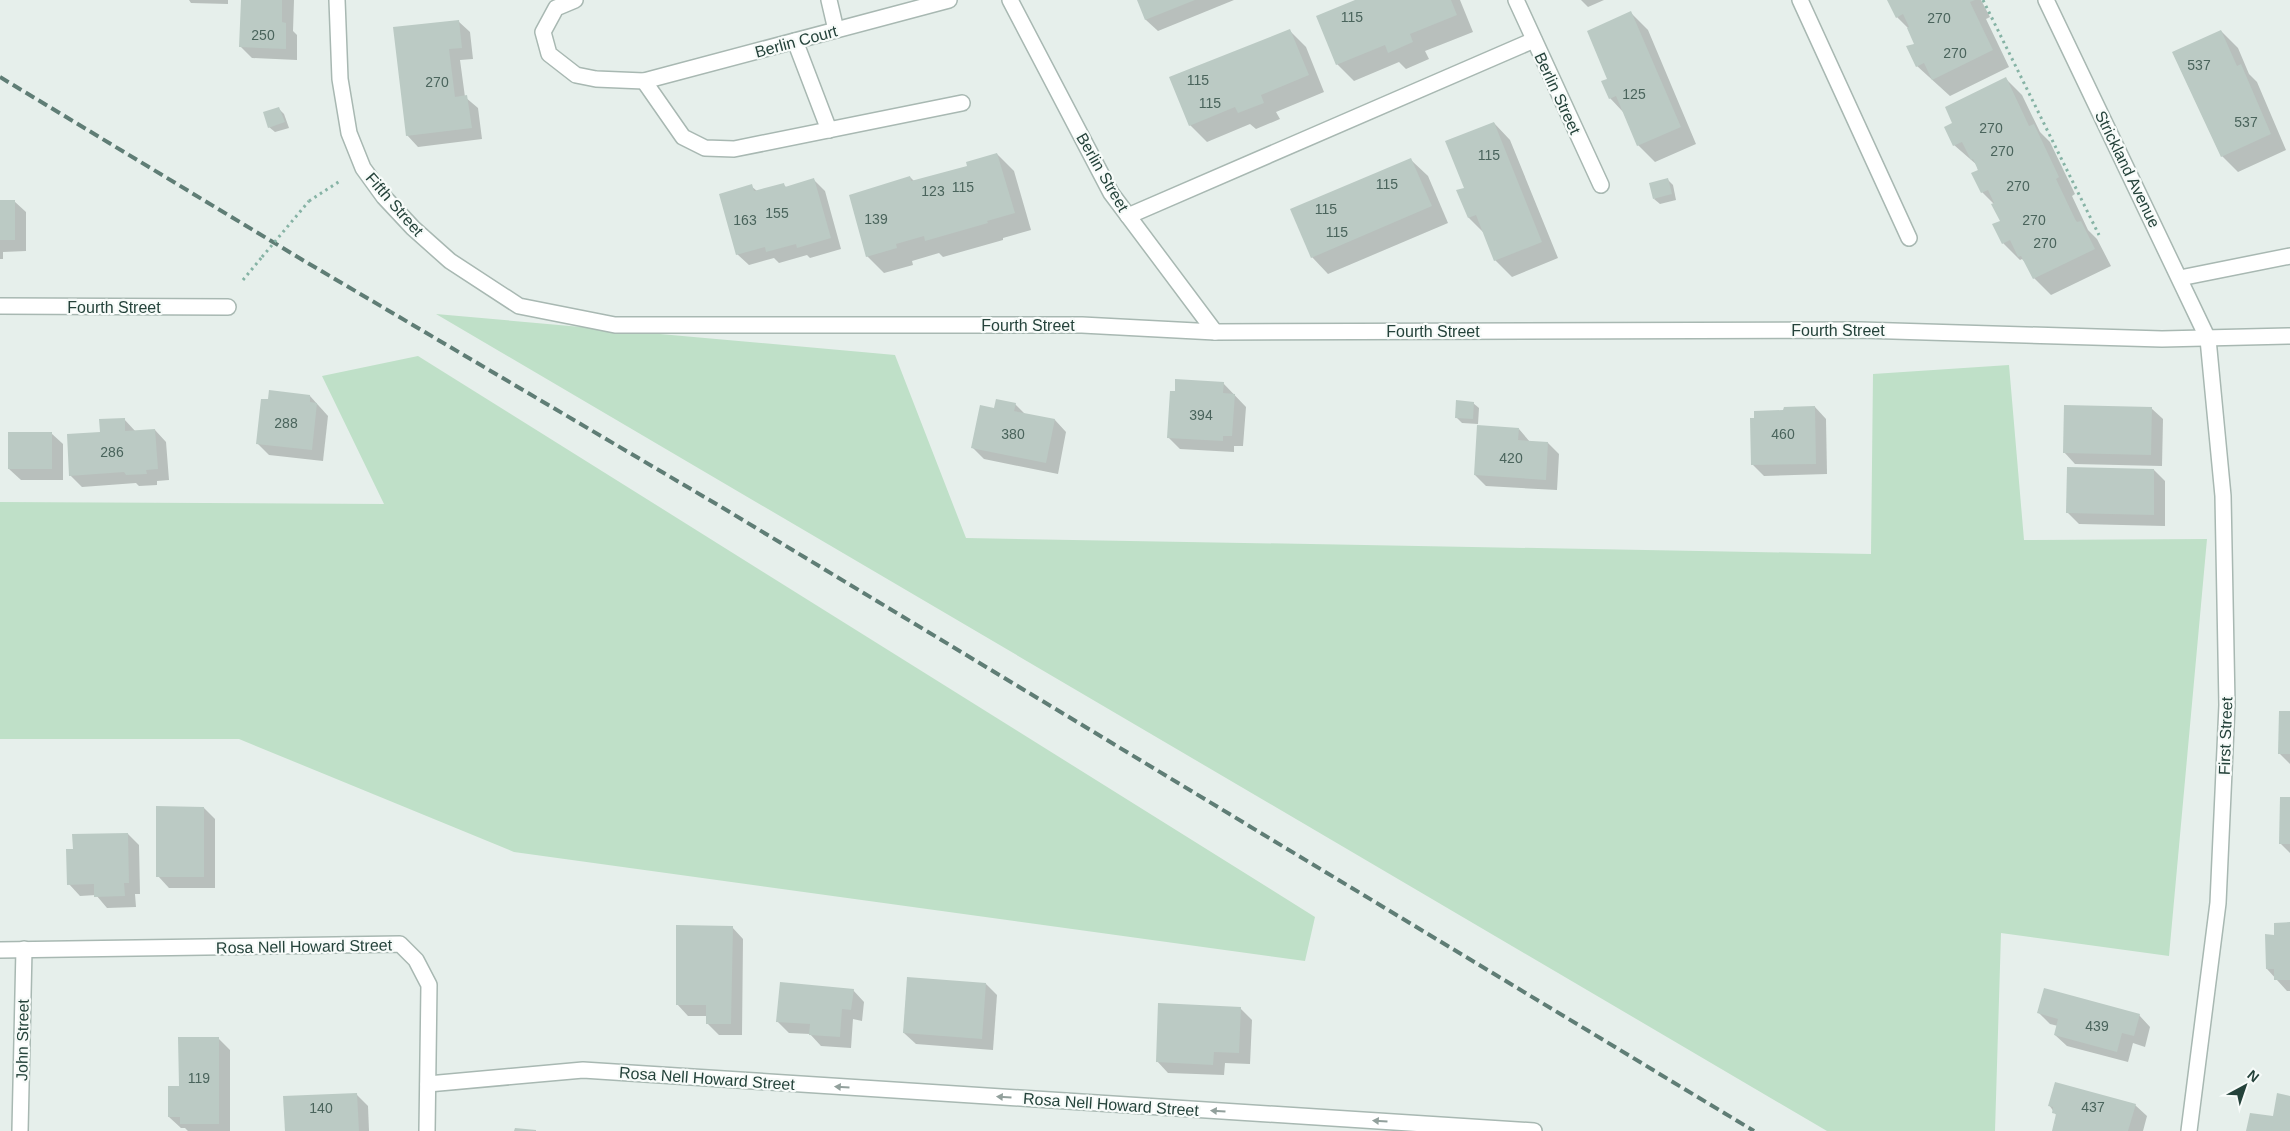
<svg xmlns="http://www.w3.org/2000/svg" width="2290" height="1131" font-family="Helvetica,sans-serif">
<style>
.green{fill:#bfe0c8}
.shadow{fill:#0003}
.building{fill:#bbcac4}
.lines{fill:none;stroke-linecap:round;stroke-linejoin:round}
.minor-casing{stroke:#a8b8b2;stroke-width:18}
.path{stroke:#86b3a5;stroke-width:3;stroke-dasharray:2.5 4;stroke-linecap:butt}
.minor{stroke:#fff;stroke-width:15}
.rail{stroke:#5f7d75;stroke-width:4;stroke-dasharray:10 5;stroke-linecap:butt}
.path-bridge{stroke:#86b3a5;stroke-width:3;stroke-dasharray:2.5 4;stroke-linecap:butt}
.oneway{fill:#92a09c}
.labels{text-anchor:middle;stroke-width:4.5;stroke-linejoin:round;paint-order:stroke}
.number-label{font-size:14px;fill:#4a645c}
.street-label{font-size:16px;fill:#24423a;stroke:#f7fbf9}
</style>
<rect width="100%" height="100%" fill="#e6efeb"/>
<!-- green -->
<g class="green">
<path d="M436 314 895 355 966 538 1871 554 1873 374 2009 365 2024 540 2207 539 2169 956 2001 933 1995 1131H1827Z"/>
<path d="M418 356 1315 917 1305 961 514 852 239 739H0V502L384 504 322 376Z"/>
</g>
<!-- shadow -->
<g class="shadow">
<path d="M189 0H228V4L191 3Z"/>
<path d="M242 0H294L293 31 297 35V60L252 58 241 47Z"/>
<path d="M1138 0H1234L1158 31 1146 20Z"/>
<path d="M1359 0H1460L1473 32 1425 51 1429 59 1406 69 1399 62 1354 81 1337 64Z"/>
<path d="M1581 0H1604L1588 7Z"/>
<path d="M1889 0H1981L1990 17 1986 19 2009 67 1950 96 1917 66 1915 44 1908 28 1897 17Z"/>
<path d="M1631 13 1648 30 1696 144 1655 162 1638 145 1624 113 1610 98 1609 79Z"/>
<path d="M458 21 470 32 473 59 460 60 465 97 478 108 482 139 418 147 407 135Z"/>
<path d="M1289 30 1306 47 1324 92 1276 112 1280 119 1256 129 1250 124 1207 142 1190 125Z"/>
<path d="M2221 31 2238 48 2249 74 2257 82 2286 150 2238 172 2222 156Z"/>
<path d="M2006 79 2022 95 2040 132 2050 142 2075 194 2072 196 2088 230 2097 239 2111 266 2051 295 2034 278 2027 264 2022 259 2020 260 2003 243 2001 221 1994 204 1982 192 1977 165 1954 145V123Z"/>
<path d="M279 109 284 114 289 128 275 132 269 127Z"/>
<path d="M1494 123 1510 140 1558 258 1512 277 1495 260 1484 233 1469 218 1465 188Z"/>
<path d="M997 154 1014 171 1031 230 1003 238V240L943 257 939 253 912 261 913 265 884 273 867 256 910 177 914 181 968 167Z"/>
<path d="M1411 160 1428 176 1448 223 1328 274 1312 257Z"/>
<path d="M814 180 825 191 841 249 810 258 807 255 779 263 774 258 749 265 737 254 751 186 757 191 783 184 787 188Z"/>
<path d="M1668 180 1673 185 1676 200 1660 204 1654 199Z"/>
<path d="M0 201H14L26 212V251L3 252V259H0Z"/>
<path d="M1223 383 1246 407 1243 446H1234V452L1180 449 1168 437Z"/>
<path d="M310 396 328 416 323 461 269 455 257 443Z"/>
<path d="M1473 403 1479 408 1478 424 1462 423 1456 417Z"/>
<path d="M1015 404 1025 414 1055 420 1066 432 1058 474 984 459 972 447 995 409Z"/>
<path d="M1815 407 1826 419 1827 474 1764 476 1752 464 1784 411Z"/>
<path d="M2151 408 2163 419 2162 466 2075 464 2064 452Z"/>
<path d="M124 419 136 432 155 430 166 442 169 480 157 481V485L139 486 136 483 82 487 70 475 101 434Z"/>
<path d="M1519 429 1530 442 1548 443 1559 454 1557 490 1486 486 1475 475Z"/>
<path d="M51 433 63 444V480H21L9 469Z"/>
<path d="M2154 470 2165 481V526L2079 524 2068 513Z"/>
<path d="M2290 713V764L2280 754Z"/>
<path d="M2290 798V853L2281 844Z"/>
<path d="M204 808 215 819V888H169L158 876Z"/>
<path d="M128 834 139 845 140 894H135L136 907 107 908 96 895 80 896 69 884Z"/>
<path d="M2290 924V991H2287L2267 969 2275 936Z"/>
<path d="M732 927 743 939 742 1035H719L707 1023V1016H688L677 1004Z"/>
<path d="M986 984 997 995 993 1050 916 1044 904 1033Z"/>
<path d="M853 990 864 1002 862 1021 853 1019 851 1048 821 1046 810 1034 789 1033 777 1021Z"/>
<path d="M1240 1008 1252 1020 1250 1064 1225 1063 1224 1075 1168 1073 1157 1061Z"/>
<path d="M2039 1013 2139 1015 2150 1027 2145 1047 2133 1043 2128 1062 2067 1046 2055 1035 2058 1026 2050 1024Z"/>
<path d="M218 1038 230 1050V1131H188L185 1128H181L169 1117 180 1087Z"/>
<path d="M356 1094 368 1106 369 1131H286Z"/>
<path d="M2049 1105H2135L2147 1116 2143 1131H2053L2057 1116Z"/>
</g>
<!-- building -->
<g class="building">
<path d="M241 0H282V22L286 23V49L239 47Z"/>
<path d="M1137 0H1195L1145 20Z"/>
<path d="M1355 0H1451L1457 15 1410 34 1413 42 1388 53 1385 45 1336 65 1316 16Z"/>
<path d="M1887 0H1975L1970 2 1993 50 1932 80 1924 63 1916 67 1906 46 1914 44 1907 28 1909 27 1903 14 1896 18Z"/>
<path d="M1631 11 1681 127 1637 146 1616 96 1609 99 1601 81 1607 79 1587 31Z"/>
<path d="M459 20 462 48 449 49 455 97 467 95 472 128 406 136 393 27Z"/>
<path d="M1290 29 1309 75 1261 95 1264 103 1238 113 1235 107 1189 126 1169 77Z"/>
<path d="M2221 30 2237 66 2241 64 2271 134 2221 157 2172 52Z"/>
<path d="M2006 77 2029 126 2034 124 2059 177 2056 179 2075 219 2077 222 2081 221 2095 249 2033 279 2021 256 2018 257 2010 240 2002 244 1992 224 2000 221 1991 204 1994 203 1988 190 1981 193 1971 173 1978 170 1973 159 1971 160 1962 142 1953 146 1944 127 1952 123 1945 107Z"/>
<path d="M279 107 285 122 268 128 263 112Z"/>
<path d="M1494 122 1542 242 1494 261 1476 215 1468 218 1456 190 1464 188 1445 141Z"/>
<path d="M997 153 1015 213 987 221 988 223 925 241 924 236 896 244 897 248 866 257 849 195 910 176 911 181 967 166 966 162Z"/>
<path d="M1411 158 1432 206 1311 258 1290 209Z"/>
<path d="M814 178 831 238 797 248 796 244 766 252 765 247 736 255 719 194 752 184 754 191 784 183 785 187Z"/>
<path d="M1668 178 1672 194 1653 199 1649 183Z"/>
<rect x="0" y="200" width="15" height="40"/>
<path d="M1175 379 1224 382 1223 393 1235 394 1232 436H1223V441L1167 438 1170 391H1175Z"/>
<path d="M269 390 310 395V402L317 403 312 450 256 444 261 399H268Z"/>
<path d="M996 399 1016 403 1014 411 1055 419 1046 463 971 448 980 405 994 408Z"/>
<path d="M1456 400 1474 402 1473 419 1455 418Z"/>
<path d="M2064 405 2152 407 2151 455 2063 453Z"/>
<path d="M1815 406 1816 464 1751 465 1750 418H1754V411L1783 410 1784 407Z"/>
<path d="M125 418V431L155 429 158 469 146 470 147 474 126 475 124 472 69 476 67 434 100 432 99 419Z"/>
<path d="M1477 425 1519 428 1518 440 1548 442 1546 480 1474 475Z"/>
<rect x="8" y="432" width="44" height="37"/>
<path d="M2067 467 2154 469V515L2066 513Z"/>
<path d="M2279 711H2290V754H2278Z"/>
<path d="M2280 797H2290V844H2279Z"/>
<path d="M156 806 204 807V877H156Z"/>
<path d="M128 833 129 883H124L125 896 94 897V884L67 885 66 849H73L72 834Z"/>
<path d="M2290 922V980H2274V969H2266L2265 934 2274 935V923Z"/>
<path d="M676 925 733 926 731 1024H706V1005H676Z"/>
<path d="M907 977 986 983 982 1039 903 1033Z"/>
<path d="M780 982 854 989 851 1010 842 1009 840 1037 809 1035 810 1024 776 1022Z"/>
<path d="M2044 988 2140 1014 2134 1036 2122 1033 2117 1052 2054 1035 2058 1019 2037 1013Z"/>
<path d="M1158 1003 1241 1007 1239 1053 1214 1052 1213 1065 1156 1062Z"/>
<path d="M178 1037H219V1124H180V1117H168V1086H179Z"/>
<path d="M2055 1082 2136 1104 2128 1131H2052L2056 1114 2052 1113 2053 1107 2048 1106Z"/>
<path d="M357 1093 359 1131H285L283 1096Z"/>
<path d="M2277 1093 2290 1096V1131H2246L2250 1113 2273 1116Z"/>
<path d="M515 1128 536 1130V1131H514Z"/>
</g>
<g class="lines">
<!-- minor casing -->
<g class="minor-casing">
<g id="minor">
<path d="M337 0 340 79 349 133 363 168 384 197 413 228 450 261 519 306 615 325H1082L1215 332 1860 330 2162 339 2290 336"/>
<path d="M575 0 556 8 543 32 549 54 576 75 596 79 644 81 949 0"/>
<path d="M829 0 836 30"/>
<path d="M1010 0 1111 193 1215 332"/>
<path d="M1516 0 1601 185"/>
<path d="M1800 0 1909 238"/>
<path d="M2046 0 2208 339 2223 496 2227 705 2218 903 2189 1131"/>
<path d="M795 41 829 130"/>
<path d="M644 81 683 137 705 148 734 149 962 103"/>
<path d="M1128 216 1534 40"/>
<path d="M2180 278 2290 256"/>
<path d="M0 306 228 307"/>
<path d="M0 950 400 944 416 960 429 985 427 1131"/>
<path d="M428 1084 583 1070 1534 1131"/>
<path d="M20 1131 24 949"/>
</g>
</g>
<!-- path -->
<g class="path">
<path d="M1983 0 2099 235"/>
<path d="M309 201 340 181"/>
<path d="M243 280 262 257"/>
</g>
<!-- minor -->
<use href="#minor" class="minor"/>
<!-- rail -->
<path class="rail" d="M0 77 301 259 723 508 1754 1131"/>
<!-- path-bridge -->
<path class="path-bridge" d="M262 257 309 201"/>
</g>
<!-- one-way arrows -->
<defs><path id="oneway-solid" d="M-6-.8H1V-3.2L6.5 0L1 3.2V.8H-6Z" transform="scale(1.25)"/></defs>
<g class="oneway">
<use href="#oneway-solid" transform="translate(842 1087) rotate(-176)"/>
<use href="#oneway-solid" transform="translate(1004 1097) rotate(-176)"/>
<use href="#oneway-solid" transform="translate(1218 1111) rotate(-176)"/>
<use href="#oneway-solid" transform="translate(1380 1121) rotate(-176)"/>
</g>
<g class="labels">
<!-- number labels -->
<g class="number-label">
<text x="1352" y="22">115</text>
<text x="1939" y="23">270</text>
<text x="263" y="40">250</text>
<text x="1955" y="58">270</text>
<text x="2199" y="70">537</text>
<text x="1198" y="85">115</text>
<text x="437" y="87">270</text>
<text x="1634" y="99">125</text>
<text x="1210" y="108">115</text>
<text x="2246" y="127">537</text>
<text x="1991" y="133">270</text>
<text x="2002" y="156">270</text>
<text x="1489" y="160">115</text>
<text x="1387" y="189">115</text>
<text x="2018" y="191">270</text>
<text x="963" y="192">115</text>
<text x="933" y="196">123</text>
<text x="1326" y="214">115</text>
<text x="777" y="218">155</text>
<text x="876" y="224">139</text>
<text x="745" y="225">163</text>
<text x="2034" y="225">270</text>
<text x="1337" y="237">115</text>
<text x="2045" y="248">270</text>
<text x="1201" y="420">394</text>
<text x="286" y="428">288</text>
<text x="1013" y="439">380</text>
<text x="1783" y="439">460</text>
<text x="112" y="457">286</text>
<text x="1511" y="463">420</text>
<text x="2097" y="1031">439</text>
<text x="199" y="1083">119</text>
<text x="2093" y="1112">437</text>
<text x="321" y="1113">140</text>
</g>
<!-- street labels -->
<g class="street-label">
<text transform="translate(796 41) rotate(-15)" y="6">Berlin Court</text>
<text transform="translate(1558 93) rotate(65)" y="6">Berlin Street</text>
<text transform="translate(2128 169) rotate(64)" y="6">Strickland Avenue</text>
<text transform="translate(1103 172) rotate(60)" y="6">Berlin Street</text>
<text transform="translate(395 204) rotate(49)" y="6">Fifth Street</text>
<text x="114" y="313">Fourth Street</text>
<text x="1028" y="331">Fourth Street</text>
<text x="1838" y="336">Fourth Street</text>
<text x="1433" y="337">Fourth Street</text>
<text transform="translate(2225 736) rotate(-88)" y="6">First Street</text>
<text transform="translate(304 946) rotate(-1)" y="6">Rosa Nell Howard Street</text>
<text transform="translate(22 1040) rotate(-89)" y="6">John Street</text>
<text transform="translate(707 1078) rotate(4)" y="6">Rosa Nell Howard Street</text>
<text transform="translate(1111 1104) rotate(4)" y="6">Rosa Nell Howard Street</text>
</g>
</g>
<!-- north arrow -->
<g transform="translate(2245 1086) rotate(40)" stroke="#f7fbf9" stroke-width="4" paint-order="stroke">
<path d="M0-4L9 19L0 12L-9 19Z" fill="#24423a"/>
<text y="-8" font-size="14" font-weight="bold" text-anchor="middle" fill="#24423a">N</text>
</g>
</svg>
